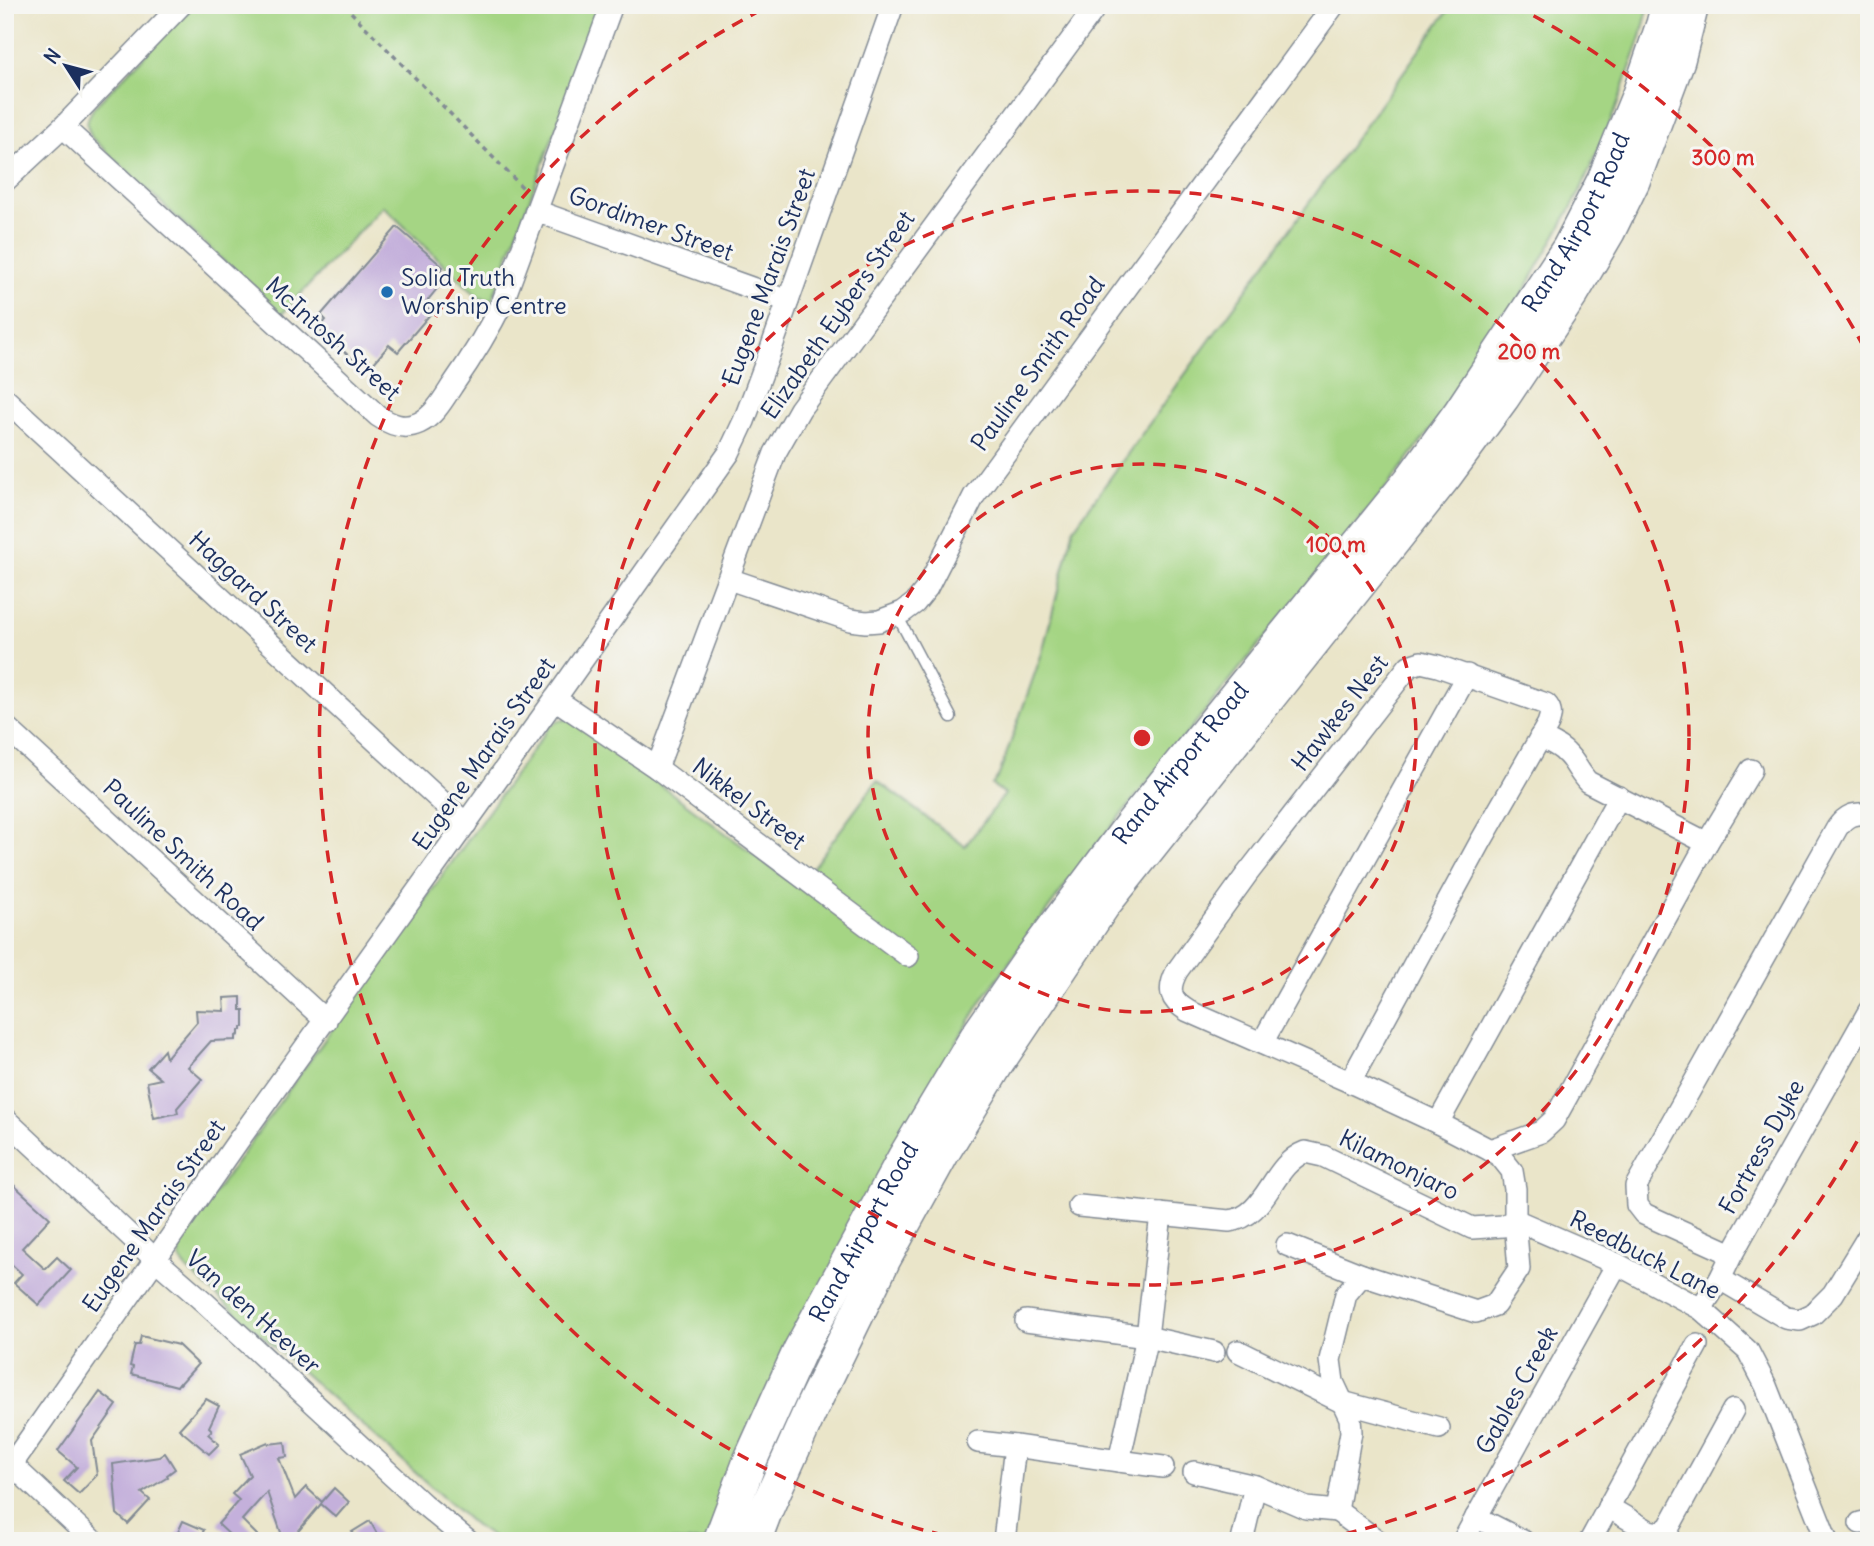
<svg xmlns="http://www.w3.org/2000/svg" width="1874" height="1546" font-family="Delius,sans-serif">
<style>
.green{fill:#a5d584;stroke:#608271;stroke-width:2}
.building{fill:#c4b0db}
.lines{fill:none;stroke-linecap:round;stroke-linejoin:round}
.lane-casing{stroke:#828a94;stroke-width:13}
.street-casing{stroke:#828a94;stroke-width:24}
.primary-casing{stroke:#828a94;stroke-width:36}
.path{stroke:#828a94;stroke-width:3.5;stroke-dasharray:5 5;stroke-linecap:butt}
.lane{stroke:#fff;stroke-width:10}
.street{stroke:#fff;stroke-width:21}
.primary{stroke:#fff;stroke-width:33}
.ring{fill:none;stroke:#d62828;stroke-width:3.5;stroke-dasharray:12 9}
.poi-dot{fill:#1f6fb2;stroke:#f6f6f2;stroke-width:2.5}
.labels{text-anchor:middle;stroke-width:6;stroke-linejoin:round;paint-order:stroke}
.street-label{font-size:24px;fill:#1b2f5e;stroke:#f6f6f2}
.poi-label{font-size:24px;fill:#1b2f5e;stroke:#f6f6f2;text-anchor:start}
.centre{fill:#d62828;stroke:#f6f6f2;stroke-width:3.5}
.ring-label{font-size:21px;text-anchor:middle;font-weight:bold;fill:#d62828;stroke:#f6f6f2;stroke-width:6;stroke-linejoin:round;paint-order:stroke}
</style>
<rect width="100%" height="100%" fill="#f6f6f2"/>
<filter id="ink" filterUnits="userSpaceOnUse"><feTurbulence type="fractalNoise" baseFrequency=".0143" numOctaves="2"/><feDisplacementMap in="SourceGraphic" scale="14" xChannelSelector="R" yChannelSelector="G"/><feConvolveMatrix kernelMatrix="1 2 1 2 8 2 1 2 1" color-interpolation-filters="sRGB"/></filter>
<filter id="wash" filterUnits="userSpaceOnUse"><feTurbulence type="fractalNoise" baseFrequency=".00686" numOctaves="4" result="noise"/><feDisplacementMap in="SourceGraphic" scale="28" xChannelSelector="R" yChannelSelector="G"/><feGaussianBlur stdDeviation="1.57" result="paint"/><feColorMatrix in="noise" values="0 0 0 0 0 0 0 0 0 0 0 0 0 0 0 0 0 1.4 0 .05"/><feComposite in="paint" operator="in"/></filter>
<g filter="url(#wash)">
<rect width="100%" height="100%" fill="#eae5c9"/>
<!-- green -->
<g class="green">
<path d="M194 5H602L492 300 479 298 383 206 281 315 92 138C85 125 86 119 95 106Z"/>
<path d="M1452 5H1649L1641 37 1615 111 1579 194 1526 288 1468 381 1382 493 1081 864 984 997 915 1111 706 1541H498L474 1525 187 1269 180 1259 178 1244 549 727 558 721 568 719 589 732 798 887 877 781 965 846 1005 794 992 785 999 775 1042 653 1074 528Z"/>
</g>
<g id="blocks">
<!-- building -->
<g class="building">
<path d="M397 227 443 267 437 274 444 280 424 305 432 312 398 352 389 345 373 364 361 354 355 361 318 329 326 320 321 315Z"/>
<path d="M241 997V1010H244V1027H242V1030H239V1035L236 1036V1040L211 1041 188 1067 202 1079 177 1108 178 1113 154 1118 147 1082 161 1079 148 1068 164 1050 166 1058 197 1022 196 1010 225 1011 224 998Z"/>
<path d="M5 1177 50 1218 22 1248 45 1269 57 1257 71 1270 39 1305 14 1283 22 1274 5 1258Z"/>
<path d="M141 1336 178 1345 198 1364 180 1384 179 1383 177 1386 131 1374 133 1367 130 1366 135 1345H139Z"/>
<path d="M100 1392 117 1405 92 1441 97 1475 79 1494 64 1481 77 1467 58 1451Z"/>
<path d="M206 1399 219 1406 209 1427 212 1430 208 1434 219 1444 209 1454 179 1429Z"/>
<path d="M268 1442 269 1444 285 1442 287 1457 279 1458 295 1499 306 1487 322 1502 334 1488 349 1502 336 1517 321 1504 290 1541H284L267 1492 242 1520 263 1541H236L218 1524 239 1500 232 1494 250 1475 240 1454Z"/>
<path d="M165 1453 175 1469 167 1475 168 1477 142 1493 150 1500 128 1524 117 1514 113 1464 159 1457Z"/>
<path d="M183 1521 204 1530 199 1541H174Z"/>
<path d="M370 1521 381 1541H361L352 1532Z"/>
</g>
</g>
</g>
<g filter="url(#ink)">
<use href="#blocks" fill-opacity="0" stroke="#828a94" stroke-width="2"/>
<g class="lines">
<!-- lane casing -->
<g class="lane-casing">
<path id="lane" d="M897 615 951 717"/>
</g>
<!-- street casing -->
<g class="street-casing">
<g id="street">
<path d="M63 127 378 416C391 425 404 430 419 423 434 416 443 400 452 386 471 359 488 332 503 301L612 5"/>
<path d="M5 181 63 127 181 5"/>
<path d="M536 211 788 301"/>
<path d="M5 399 466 824"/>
<path d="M729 579 850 620 866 622 879 621 903 612 915 603 927 588 974 496 1334 5"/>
<path d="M555 699 657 768 908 956"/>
<path d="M5 726 326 1021"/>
<path d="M1540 737C1549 742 1559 745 1566 753 1575 761 1579 773 1588 782L1707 843"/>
<path d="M657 768 775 453 800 409 1097 5"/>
<path d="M1262 1043 1467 675"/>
<path d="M5 1119 156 1260 203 1301 423 1504 468 1541"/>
<path d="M1438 1123 1619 797"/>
<path d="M1490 1150 1541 1132 1554 1120 1707 843 1751 770"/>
<path d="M1079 1206 1229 1221C1267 1217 1271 1165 1305 1152L1323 1156 1472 1228 1503 1226 1515 1220"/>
<path d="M1515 1220 1617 1264 1701 1309 1748 1351 1766 1386 1827 1541"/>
<path d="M1287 1245 1362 1275"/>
<path d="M1732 1254 1644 1214 1637 1205 1636 1186 1837 828C1846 815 1853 813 1869 814"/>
<path d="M1720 1279 1786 1318 1800 1320 1813 1314 1833 1294 1869 1235"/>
<path d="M1701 1309 1720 1279 1732 1254 1869 1011"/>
<path d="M1026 1321 1147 1337 1214 1352"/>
<path d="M1238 1351 1342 1402 1439 1428"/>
<path d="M978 1442 1015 1446"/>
<path d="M1119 1461 1163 1467"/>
<path d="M12 1465 93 1541"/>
<path d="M1194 1472 1255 1486"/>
<path d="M5 1474 238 1141 555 699 729 453 744 421 771 349 893 5"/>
<path d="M1608 1507 1649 1531 1660 1533 1669 1527 1733 1410"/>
<path d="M1337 1511 1378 1541"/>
<path d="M1476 1517 1523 1541"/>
<path d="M1860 1523 1869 1521"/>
<path d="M1004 1541 1015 1446 1119 1461 1147 1337 1161 1214"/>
<path d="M1242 1541 1255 1486 1306 1508 1337 1511 1351 1432 1350 1418 1333 1382 1330 1360 1346 1294 1362 1275 1476 1312 1495 1305 1519 1269 1515 1220V1189L1512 1171 1500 1156 1490 1150 1438 1123 1350 1082 1188 1011C1170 1000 1167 990 1177 971L1247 874 1409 666 1421 662 1438 666 1546 704C1552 710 1551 716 1548 724L1481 841 1350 1082"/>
<path d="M1463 1541 1617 1264"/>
<path d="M1590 1541 1697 1345"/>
</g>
</g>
<!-- primary casing -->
<g class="primary-casing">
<g id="primary">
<path id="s1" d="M720 1541 750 1461 800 1350 904 1158 976 1038 1030 960 1130 826 1410 481 1459 414 1569 248 1604 180 1639 94 1663 24 1668 5"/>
<path d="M754 1541 765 1512 811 1409 884 1259 942 1154 998 1062 1104 904 1445 476 1503 397 1571 295 1608 232 1633 181 1678 60 1692 5"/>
</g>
</g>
<!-- path -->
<path class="path" d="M344 5 525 190"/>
<!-- lane -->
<use href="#lane" class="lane"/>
<!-- street -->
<use href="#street" class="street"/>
<!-- primary -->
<use href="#primary" class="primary"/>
</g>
</g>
<!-- distance rings -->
<g class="ring">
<circle cx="1142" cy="738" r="274"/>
<circle cx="1142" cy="738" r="547"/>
<path d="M1867 1123A821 821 0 0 1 1320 1540M964 1540A821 821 0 0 1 769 6M1515 6A821 821 0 0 1 1867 353"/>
</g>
<!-- markers -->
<circle class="poi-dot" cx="387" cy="292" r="7"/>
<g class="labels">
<!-- street labels -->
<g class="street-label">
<text dy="8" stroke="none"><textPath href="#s1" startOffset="1580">Rand Airport Road</textPath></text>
<text transform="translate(651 224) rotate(20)" y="8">Gordimer Street</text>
<text transform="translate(769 277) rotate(-70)" y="8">Eugene Marais Street</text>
<text transform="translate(838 315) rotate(-55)" y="8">Elizabeth Eybers Street</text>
<text transform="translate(333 339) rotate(42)" y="8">McIntosh Street</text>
<text transform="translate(1038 364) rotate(-54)" y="8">Pauline Smith Road</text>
<text transform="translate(253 592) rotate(43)" y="8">Haggard Street</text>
<text transform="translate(1340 713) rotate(-52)" y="8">Hawkes Nest</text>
<text transform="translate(484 754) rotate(-55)" y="8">Eugene Marais Street</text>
<text dy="8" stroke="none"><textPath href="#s1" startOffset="908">Rand Airport Road</textPath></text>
<text transform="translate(749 804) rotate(37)" y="8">Nikkel Street</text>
<text transform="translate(183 855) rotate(43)" y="8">Pauline Smith Road</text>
<text transform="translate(1762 1147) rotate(-61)" y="8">Fortress Dyke</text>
<text transform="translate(1399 1165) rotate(26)" y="8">Kilamonjaro</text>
<text transform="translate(154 1216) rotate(-55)" y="8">Eugene Marais Street</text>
<text dy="8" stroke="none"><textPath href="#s1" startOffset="341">Rand Airport Road</textPath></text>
<text transform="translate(1645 1255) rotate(27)" y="8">Reedbuck Lane</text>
<text transform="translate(253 1312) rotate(42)" y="8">Van den Heever</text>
<text transform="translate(1517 1390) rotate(-61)" y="8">Gables Creek</text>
</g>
<!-- poi labels -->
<g class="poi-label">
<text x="401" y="286">Solid Truth<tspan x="401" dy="28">Worship Centre</tspan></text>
</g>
</g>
<circle cx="1142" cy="738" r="10" class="centre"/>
<g class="ring-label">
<text x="1723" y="165">300 m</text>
<text x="1529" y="359">200 m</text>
<text x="1336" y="552">100 m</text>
</g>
<!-- margin -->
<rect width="1874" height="1546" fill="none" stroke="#f6f6f2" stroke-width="28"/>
<!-- north arrow -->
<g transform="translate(66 66) rotate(306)" stroke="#f6f6f2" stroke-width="5" paint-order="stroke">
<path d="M0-5L12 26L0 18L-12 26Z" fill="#1b2f5e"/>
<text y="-10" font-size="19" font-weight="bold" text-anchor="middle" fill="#1b2f5e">N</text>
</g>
</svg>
